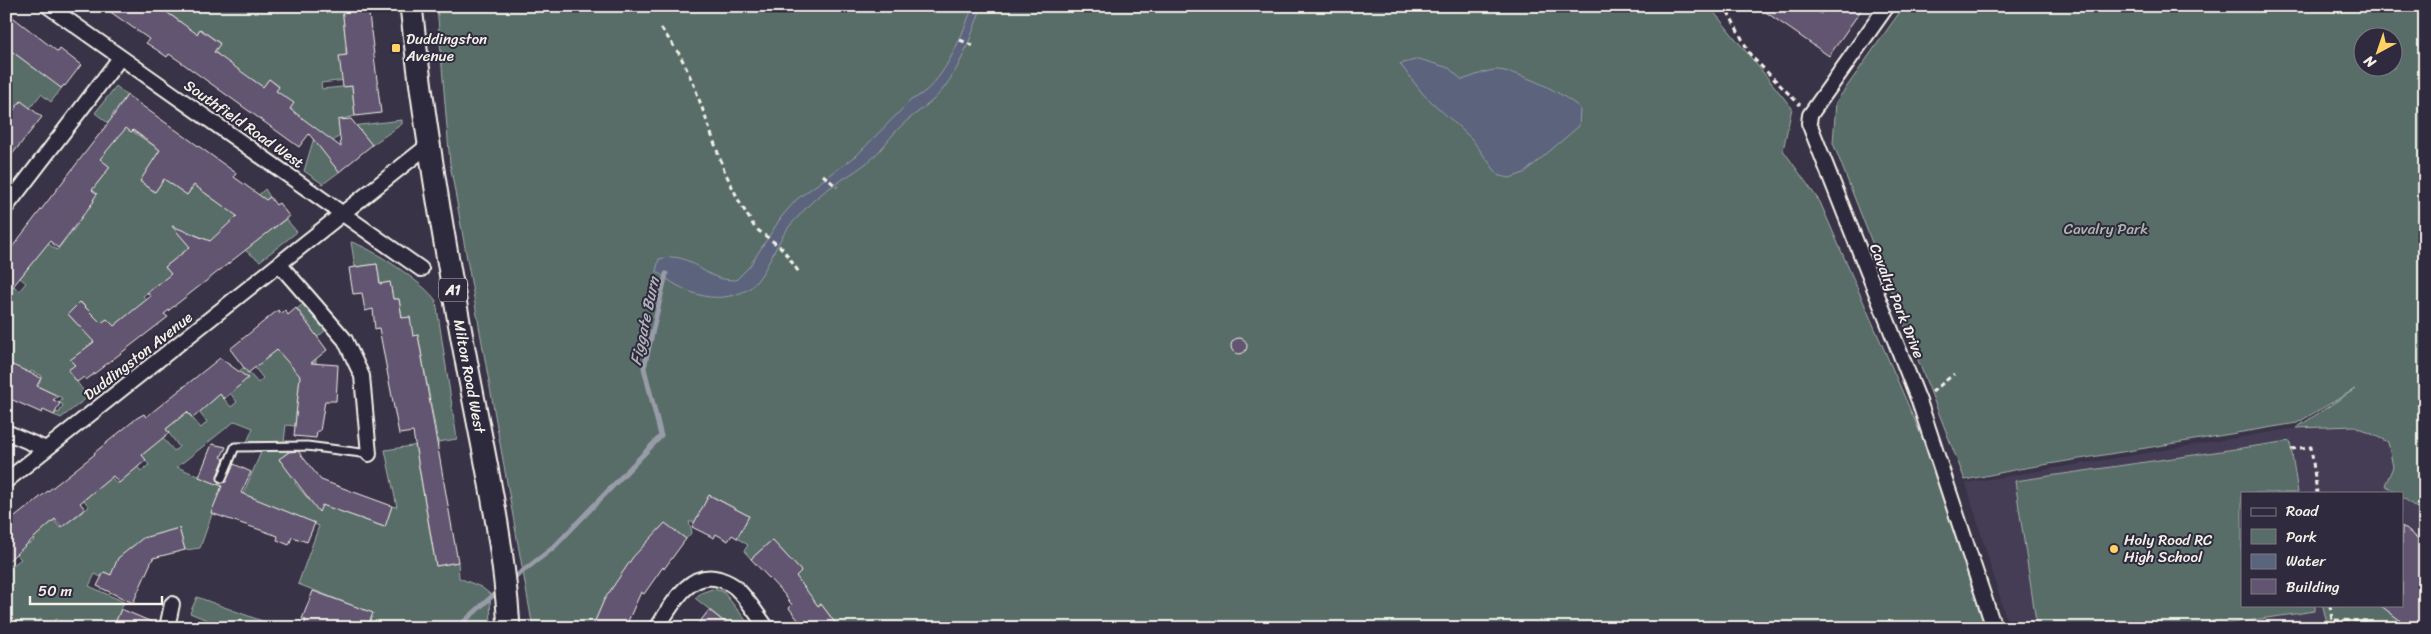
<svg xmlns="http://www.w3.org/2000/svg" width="2431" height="634" font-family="Sriracha,sans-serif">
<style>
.built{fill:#453d54;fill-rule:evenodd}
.green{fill:#586d68;stroke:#a6afa8;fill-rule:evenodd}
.water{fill:#5b647d;stroke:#989ca8}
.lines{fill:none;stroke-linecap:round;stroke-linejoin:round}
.stream{stroke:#989ca8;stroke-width:5}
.building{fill:#625571;stroke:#f4f1e8}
.lane-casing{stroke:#f4f1e8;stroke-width:11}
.street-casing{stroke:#f4f1e8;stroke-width:18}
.primary-casing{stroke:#f4f1e8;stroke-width:25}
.path{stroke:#f4f1e8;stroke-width:3;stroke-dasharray:5 4;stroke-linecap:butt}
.lane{stroke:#2f2a3d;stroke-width:7}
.street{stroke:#2f2a3d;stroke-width:14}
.primary{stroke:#2f2a3d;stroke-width:21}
.poi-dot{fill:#ffd166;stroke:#2f2a3d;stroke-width:2}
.labels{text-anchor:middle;stroke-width:4;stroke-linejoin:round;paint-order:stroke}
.shield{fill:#2f2a3d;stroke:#b9b5b5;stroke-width:1}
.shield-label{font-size:14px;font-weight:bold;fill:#f4f1e8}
.poi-label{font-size:15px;fill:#f4f1e8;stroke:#2f2a3d;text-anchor:start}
.street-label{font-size:15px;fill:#f4f1e8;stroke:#2f2a3d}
.park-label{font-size:15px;fill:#aeb6ae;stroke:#2f2a3d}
.water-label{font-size:16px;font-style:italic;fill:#afb2b8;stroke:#2f2a3d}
</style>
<rect width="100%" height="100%" fill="#393347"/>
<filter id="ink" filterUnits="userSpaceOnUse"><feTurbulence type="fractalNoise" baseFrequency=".02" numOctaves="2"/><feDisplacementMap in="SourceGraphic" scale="10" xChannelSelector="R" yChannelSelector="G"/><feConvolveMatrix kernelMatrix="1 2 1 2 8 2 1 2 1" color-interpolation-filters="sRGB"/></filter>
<g filter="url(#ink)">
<!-- built -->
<path class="built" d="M2371 380 2425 383V628H2009L1966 483 2296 428ZM2242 493H2402V605H2242Z"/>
<!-- green -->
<g class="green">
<path d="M143 6H342L345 36 360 44 346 46V80L321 83 322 89 352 86 355 116 338 120 352 126 402 120V124L372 145 362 133H343L332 142 326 136 317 143 339 172 323 184 304 171 316 131 274 94 279 86 269 79 263 87 253 80 246 90 215 51 220 43 200 29 187 48 182 23 168 13Z"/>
<path d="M437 6H1709L1792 108 1783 150 1820 202 1939 476 1989 628H835L826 620 831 617 821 604 818 606 794 577 801 571 772 540 751 559 744 551 748 545 737 538 749 516 710 495 695 522H689L692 532 686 539 665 524 660 528 604 601 592 628H533L450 164Z"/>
<path d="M1904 6H2425V514L2402 497V493H2396L2385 485 2393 467 2388 442 2355 426 2296 428 2355 389 2297 423 2019 469 1965 480 1833 143 1836 102ZM2364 38H2394V68H2364Z"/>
<path d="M18 39 10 50 34 68 64 85 51 102 41 94 30 108 21 101 14 110 6 104V42Z"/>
<path d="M116 86 127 95 111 117 160 150 140 182 155 192 164 179 187 195 213 160 224 168 206 194 231 211 248 205 265 189 270 197 239 220 255 242 286 219 297 232 260 261 236 244 210 241 187 231 182 237 194 251 182 267 174 260 165 267 175 279 159 283 143 296 147 300 114 326 107 319 98 326 104 334 71 360 76 367 68 370 88 397 61 418 54 415 56 412 59 413 63 405 60 403 62 398 37 386 42 376 31 371 27 382 6 362V295L14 286 19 291 26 283 20 278 43 249V240L57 250 78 224 69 217 84 206 88 209 94 201 92 190 110 167 97 157 113 143 101 133 108 123 95 113ZM81 302 90 312 78 325 68 314Z"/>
<path d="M351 242C369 246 427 285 436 301L457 439 438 442V446L416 450 433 550 436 566 458 562 459 578 481 587 490 594 491 628H367L372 613 298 584 319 526 243 494 262 450H286L288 452 279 460 299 480 295 483 309 500 326 487 321 504 384 527 392 506 397 507 385 450 438 442 418 335 413 336 402 318 399 299H393L390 282 380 284 377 264 355 267Z"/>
<path d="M304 303 327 329 306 347 316 359V364L300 381 295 426 286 425 284 442H247L253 428 235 421 177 467 222 486 200 548 185 550 179 528 151 536 156 557 146 561 134 545 127 551 138 564 120 579 104 572 101 577 95 574 89 586 124 602 113 628H83L74 624 72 628H60L62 622 56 619 53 625 40 619 36 628H6V563L12 566 21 559 14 552 27 541 30 544 34 540 33 538 54 520 60 528 89 507 84 500 111 477 117 484 132 472 127 454 141 471 149 465 142 455 153 446 157 431 174 451 179 447 166 429 187 412 201 428 207 422 180 389 184 386 204 408 220 394 231 407 237 402 230 393 228 381 244 367 258 383 263 378 255 368 309 323 297 309Z"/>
<path d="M2290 441 2298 493H2242V605H2315V611L2198 628H2037L2015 481Z"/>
<path d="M712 589 722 591 725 594 752 628H732L695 598 701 593Z"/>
<path d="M197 597 281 628H226L190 613Z"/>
<path d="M2322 605H2381L2410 628H2329Z"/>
</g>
<!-- water -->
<g class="water">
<path d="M973 6H980L979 14C968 45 957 77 933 100 922 110 908 118 898 129 887 141 877 156 864 165 844 180 823 189 806 208 799 216 790 224 784 234 774 249 762 282 747 290 713 307 683 292 656 271L659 259C694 249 699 281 736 280L749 267 782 216 797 199 856 156 911 100C943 87 961 37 973 6Z"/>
<path d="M1419 59 1449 68 1462 80C1472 77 1489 69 1499 70 1525 74 1561 92 1580 108L1579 126 1524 173 1510 178 1499 176 1471 138 1423 94 1400 64Z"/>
</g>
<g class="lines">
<!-- stream -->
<g class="stream">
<path d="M510 581 553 548 661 436 644 368 666 274"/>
<path d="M457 628 499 590"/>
</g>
</g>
<!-- building -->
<g class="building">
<path d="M102 6H158L197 34 200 29 220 44 214 52 253 80 263 87 269 79 279 87 276 91 294 103 290 109 341 147 338 120 351 119 372 145 339 172 309 134 299 147 178 60 169 54 167 57 157 50 146 43 149 39Z"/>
<path d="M342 6H368L381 113 355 116 352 86 343 87 339 56 347 55Z"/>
<path d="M1757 6H1810L1821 14 1827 6H1864L1829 56Z"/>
<path d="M6 12 58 52 60 49 81 65 65 86 64 85 61 88 6 47Z"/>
<path d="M127 95 236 173 234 177 266 200 270 197 276 205 279 203 289 216 164 314 168 317 86 380 84 377 77 382 68 370 75 365 70 360 94 342 68 314 80 302 101 323 107 319 114 326 151 296 147 293 171 274 165 267 190 247 172 226 210 241 237 216 194 185 187 195 164 179 155 192 140 181 160 150 133 130 131 132 126 128 100 159 110 167 92 190 97 194 93 200 94 201 58 248 50 241 6 295V255L112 118Z"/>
<path d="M21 101 42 117 6 162V104L14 110Z"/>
<path d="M377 264 380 284 390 282 393 299H399L402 318 410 317 413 336 418 335 458 562 436 566 413 432 399 434 379 328 375 329 373 309 365 311 362 293 353 294 349 268Z"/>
<path d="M296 308 327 350 311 363 338 365 336 401H325L320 431H317L316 438 294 436 300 376 277 350 248 373 230 349 278 310 281 314 285 310 288 315Z"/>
<circle cx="1239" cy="346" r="8"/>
<path d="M220 358 248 378 224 399 220 394 193 418 187 412 166 429 169 433 142 455 146 460 119 483 113 476 80 503 85 509 62 527 55 519 6 563V524L95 454 94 453 137 418 144 414 146 417Z"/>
<path d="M6 362 41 378 37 386 58 396 53 400 60 403 54 415 43 410 42 413 6 397Z"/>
<path d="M212 444 226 447 221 457 224 459 217 476 218 482H226L234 464 251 472 241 493 315 523 307 542 292 537 289 545 277 540 278 536 211 513 222 486 199 477Z"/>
<path d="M298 451 321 480 392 506 385 527 322 505 319 512 279 459 289 452Z"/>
<path d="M709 495 749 516 737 538 732 535 728 541 716 534 714 538 692 527Z"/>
<path d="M665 523 686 539 664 569 663 567 644 594 641 592 625 628H592L604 600 633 557Z"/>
<path d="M2402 526 2425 544V628H2410L2380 605H2402Z"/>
<path d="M179 528 185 550 153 558 133 603 97 586 104 572 111 575 118 558 143 538Z"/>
<path d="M772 540 801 571 796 576 818 606 821 604 839 628H804L789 608 792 605 784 594 751 559Z"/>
<path d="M313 591 373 613 367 628H303L306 620 302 619Z"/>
<path d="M121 609 159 625 158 628H113Z"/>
<path d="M709 610 732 628H695Z"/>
</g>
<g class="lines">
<!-- lane casing -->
<g class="lane-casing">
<path id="lane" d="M222 478 235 447 307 446 369 454"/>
</g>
<!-- street casing -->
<g class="street-casing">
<g id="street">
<path d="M48 6 421 269"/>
<path d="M1887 6 1810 115 1809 123 1919 401 1994 628"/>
<path d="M6 207 120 58"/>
<path d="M280 265 345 340 362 376 369 454"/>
<path d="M6 432 46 449"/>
<path d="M6 481 430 144"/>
<path d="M167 628 172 604"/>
<path d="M657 628C671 607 688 570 719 579 725 581 731 583 736 588 748 599 757 615 767 628"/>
</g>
</g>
<!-- primary casing -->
<g class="primary-casing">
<g id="primary">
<path id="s1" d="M411 6C424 128 445 249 468 370 484 455 504 541 509 628"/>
</g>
</g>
<!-- path -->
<g class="path">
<path d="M1721 6 1727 10 1751 56 1800 105"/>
<path d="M661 28 680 55 694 85 724 170 740 203 755 228 783 249 800 274"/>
<path d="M960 40 974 46"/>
<path d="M823 175 837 187"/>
<path d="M1932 392 1954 374"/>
<path d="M2291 449 2311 447 2317 493"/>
<path d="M2330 605 2332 620 2368 621 2375 628"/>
</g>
<!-- lane -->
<use href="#lane" class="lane"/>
<!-- street -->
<use href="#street" class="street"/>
<!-- primary -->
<use href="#primary" class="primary"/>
</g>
</g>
<!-- markers -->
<g class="poi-dot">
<rect x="391" y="43" width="10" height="10" rx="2.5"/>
<circle cx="2114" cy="549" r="5"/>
</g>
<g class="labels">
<!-- shield labels -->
<rect class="shield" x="439" y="278.5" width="28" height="23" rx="4"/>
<g class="shield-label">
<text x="453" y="295">A1</text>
</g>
<!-- poi labels -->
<g class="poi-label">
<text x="406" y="44">Duddingston<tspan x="406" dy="17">Avenue</tspan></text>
<text x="2124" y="545">Holy Rood RC<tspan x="2124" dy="17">High School</tspan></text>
</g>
<!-- street labels -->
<g class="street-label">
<text transform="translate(244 124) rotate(35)" y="5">Southfield Road West</text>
<text transform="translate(1897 301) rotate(68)" y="5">Cavalry Park Drive</text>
<text transform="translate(138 356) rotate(-38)" y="5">Duddingston Avenue</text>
<text dy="5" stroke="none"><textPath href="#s1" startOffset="375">Milton Road West</textPath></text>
</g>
<!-- park labels -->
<g class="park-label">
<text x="2106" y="234">Cavalry Park</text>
</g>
<!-- water labels -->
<g class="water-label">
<text transform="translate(644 321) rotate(-78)" y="6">Figgate Burn</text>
</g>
</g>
<!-- margin -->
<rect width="2431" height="634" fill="none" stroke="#2f2a3d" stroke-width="25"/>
<rect x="12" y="12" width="2406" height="609" fill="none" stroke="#f4f1e8" stroke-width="2" filter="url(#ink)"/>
<!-- legend -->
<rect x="2241" y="492" width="162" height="115" fill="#2f2a3d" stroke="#7e7a81"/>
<rect x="2251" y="508" width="25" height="8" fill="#2f2a3d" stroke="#7e7a81"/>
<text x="2286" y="516" font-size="15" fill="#f4f1e8">Road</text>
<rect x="2251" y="529" width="25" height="15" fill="#586d68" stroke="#7e7a81"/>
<text x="2286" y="542" font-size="15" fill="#f4f1e8">Park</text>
<rect x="2251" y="554" width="25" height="15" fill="#5b647d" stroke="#7e7a81"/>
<text x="2286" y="566" font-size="15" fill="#f4f1e8">Water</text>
<rect x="2251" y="579" width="25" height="15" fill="#625571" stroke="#7e7a81"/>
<text x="2286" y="592" font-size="15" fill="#f4f1e8">Building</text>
<!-- north arrow -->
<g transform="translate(2378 52) rotate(220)"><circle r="24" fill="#2f2a3d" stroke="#7e7a81"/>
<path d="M0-4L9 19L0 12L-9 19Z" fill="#ffd166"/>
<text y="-8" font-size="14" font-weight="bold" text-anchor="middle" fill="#f4f1e8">N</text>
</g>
<!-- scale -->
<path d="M30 596v8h132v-8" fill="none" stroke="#f4f1e8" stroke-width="2.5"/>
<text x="38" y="596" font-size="15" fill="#f4f1e8" stroke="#2f2a3d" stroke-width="4" paint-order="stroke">50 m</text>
</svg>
